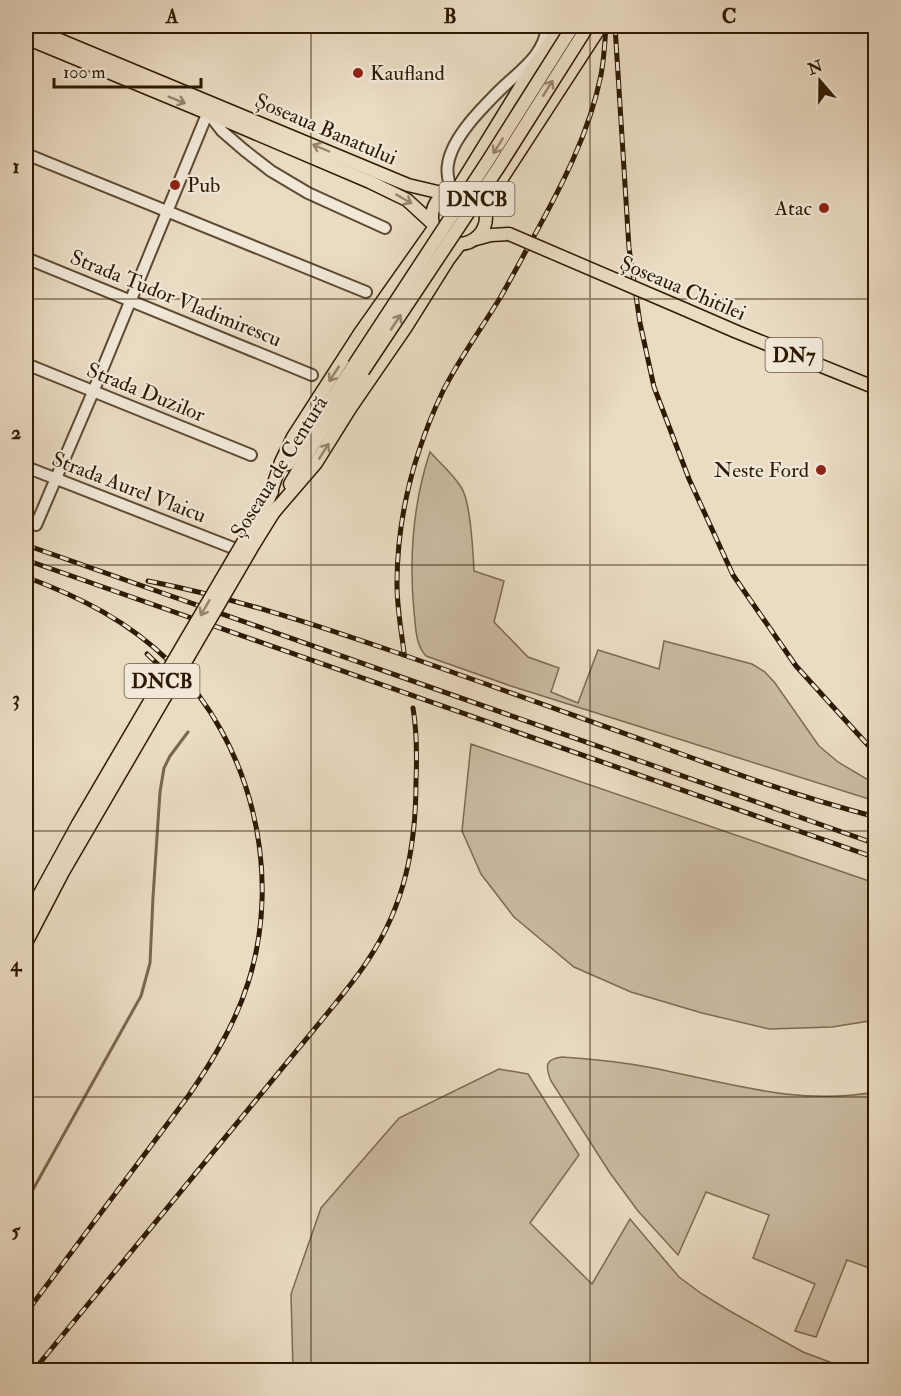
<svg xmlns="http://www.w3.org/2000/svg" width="901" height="1396" font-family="'IM FELL Double Pica',serif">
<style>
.green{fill:#cabaa2;stroke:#7c6a51;stroke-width:1.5}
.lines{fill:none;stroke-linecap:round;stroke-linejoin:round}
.stream{stroke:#78664d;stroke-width:3}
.minor-casing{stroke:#5c4a31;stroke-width:14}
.major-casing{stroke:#2d1a00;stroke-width:15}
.minor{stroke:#f1e8d8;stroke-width:10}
.major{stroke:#eadbc3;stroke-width:12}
.rail-casing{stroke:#2d1a00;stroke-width:5}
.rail{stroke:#f1e8d8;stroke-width:3;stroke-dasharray:9;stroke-linecap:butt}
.major-bridge-casing{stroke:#2d1a00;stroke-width:15;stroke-linecap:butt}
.major-bridge{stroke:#eadbc3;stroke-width:12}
.oneway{stroke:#95846b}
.grid{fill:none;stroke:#2d1a00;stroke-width:1.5;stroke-opacity:0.55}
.poi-dot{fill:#8f2418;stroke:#f1e8d8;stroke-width:2}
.labels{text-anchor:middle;stroke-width:4.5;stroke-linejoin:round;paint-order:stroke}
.shield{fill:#f1e8d8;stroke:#685841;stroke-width:1.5}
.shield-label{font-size:20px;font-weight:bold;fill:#2d1a00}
.poi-label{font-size:21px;fill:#2d1a00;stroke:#f1e8d8;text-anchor:start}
.street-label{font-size:21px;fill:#2d1a00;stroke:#f1e8d8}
.neatline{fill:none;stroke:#2d1a00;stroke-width:2}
.grid-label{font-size:20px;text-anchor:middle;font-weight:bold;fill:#2d1a00}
</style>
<rect width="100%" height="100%" fill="#eadbc3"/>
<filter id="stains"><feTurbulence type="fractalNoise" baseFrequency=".00333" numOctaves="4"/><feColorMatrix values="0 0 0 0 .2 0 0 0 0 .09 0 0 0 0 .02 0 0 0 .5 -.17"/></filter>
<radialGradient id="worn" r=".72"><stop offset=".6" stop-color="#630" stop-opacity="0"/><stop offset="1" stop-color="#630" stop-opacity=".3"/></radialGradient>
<!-- green -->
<g class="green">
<path d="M430 452C440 463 453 474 461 487 471 501 473 552 474 571L504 581 494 622 528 657 559 668 551 692 578 703 598 650 659 669 664 641 752 664 765 672 775 683 819 746 838 762 875 784V801L511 686 426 656C415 644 416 627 414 612 409 558 413 503 430 452Z"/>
<path d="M471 744 875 883V1020L832 1027 769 1029 702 1013 631 992 574 967 514 917 481 874 462 831Z"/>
<path d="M562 1057C593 1059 623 1062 653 1068 729 1083 797 1106 875 1092V1270L847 1260 816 1337 795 1331 815 1284 753 1258 769 1215 706 1192 678 1255 638 1211 610 1173 551 1081C545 1066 545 1059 562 1057Z"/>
<path d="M499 1069 528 1074 579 1155 530 1223 592 1284 630 1219 679 1277 702 1294 728 1310 803 1352 851 1370H293L291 1294 321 1208 399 1118Z"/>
</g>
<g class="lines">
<!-- stream -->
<path class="stream" d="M26 1202 141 996 150 963 153 897 160 792 164 768 170 756 188 732"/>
<!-- minor casing -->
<g class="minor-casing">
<g id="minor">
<path d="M208 113 222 131 244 150 271 171 308 193 385 228"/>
<path d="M26 154 366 292"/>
<path d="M451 191C449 182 446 173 448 164 452 137 483 107 502 88 521 70 545 54 547 26"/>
<path d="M26 258 312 375"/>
<path d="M26 364 251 455"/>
<path d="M26 467 246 553"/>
<path d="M36 525 93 392 210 107"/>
</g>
</g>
<!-- major casing -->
<g class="major-casing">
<g id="major">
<path d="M26 26 408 185 446 194"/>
<path d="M26 38 229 122 370 182 407 200 432 223"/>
<path d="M457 190 521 86 560 26"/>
<circle cx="459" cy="217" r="27"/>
<path d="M484 206 601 26"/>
<path d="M476 239 491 235 509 234"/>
<path d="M684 309 737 332 876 388"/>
<path d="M288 464 354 365"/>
<path d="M290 484 313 445 363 371"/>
<path d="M269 498 281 462 293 437 360 333 434 228"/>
<path d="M274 512 316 463 351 407 406 327 448 260 460 244"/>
<path d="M245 539 272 492"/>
<path d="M254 544 277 507"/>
<path d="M26 919 78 824"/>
<path d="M26 943 63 872 88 829"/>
</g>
</g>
<!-- minor -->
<use href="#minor" class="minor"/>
<!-- major -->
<use href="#major" class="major"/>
<!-- rail casing -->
<g class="rail-casing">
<g id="rail">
<path d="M615 26 629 248 640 323 654 387 689 479 733 575 796 666 876 754"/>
<path d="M26 545 876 844"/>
<path d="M26 560 876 858"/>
<path d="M26 577C80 597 128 621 170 662 252 744 283 873 248 983 235 1024 213 1060 189 1095L26 1313"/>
<path d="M148 581C231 597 310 623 389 650 476 680 564 712 651 743 725 770 799 797 876 817"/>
<path d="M404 652C401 630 397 607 397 584 397 517 414 452 443 391 459 359 481 329 500 298 511 279 522 258 533 238 561 187 589 134 601 75 604 59 605 42 606 26"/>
<path d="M147 654 169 675 187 695"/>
<path d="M34 1370 335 1004C346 990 358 976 368 960 405 905 416 846 416 781 417 757 417 732 413 708"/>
</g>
</g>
<!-- rail -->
<use href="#rail" class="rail"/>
<!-- major-bridge casing -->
<g class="major-bridge-casing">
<g id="major-bridge">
<path d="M509 234 684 309"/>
<path d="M354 365 489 159 573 26"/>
<path d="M363 371 500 165 588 26"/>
<path d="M78 824 245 539"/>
<path d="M88 829 254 544"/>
</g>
</g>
<!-- major-bridge -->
<use href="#major-bridge" class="major-bridge"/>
</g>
<!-- one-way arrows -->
<defs><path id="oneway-shaft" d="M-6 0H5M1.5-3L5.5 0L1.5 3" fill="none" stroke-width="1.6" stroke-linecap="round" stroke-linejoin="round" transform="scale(1.5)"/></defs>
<g class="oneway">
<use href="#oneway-shaft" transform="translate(548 88) rotate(-58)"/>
<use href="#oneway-shaft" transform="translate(177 100) rotate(22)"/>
<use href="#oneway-shaft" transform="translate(498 146) rotate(122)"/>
<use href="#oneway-shaft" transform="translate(321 148) rotate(-157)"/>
<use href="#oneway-shaft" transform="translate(404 199) rotate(30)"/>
<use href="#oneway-shaft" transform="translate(396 322) rotate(-56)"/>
<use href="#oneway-shaft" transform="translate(334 374) rotate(123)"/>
<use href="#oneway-shaft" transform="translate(324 451) rotate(-58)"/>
<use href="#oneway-shaft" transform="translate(205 608) rotate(120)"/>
</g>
<!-- grid -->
<path class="grid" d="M311 26V1370M590 26V1370M26 299H876M26 565H876M26 831H876M26 1097H876"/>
<!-- markers -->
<g class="poi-dot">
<circle cx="358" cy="73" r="6"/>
<circle cx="175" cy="185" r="6"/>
<circle cx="824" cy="208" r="6"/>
<circle cx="821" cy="470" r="6"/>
</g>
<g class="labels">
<!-- shield labels -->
<g class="shield">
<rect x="439.5" y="182" width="75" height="34" rx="4.5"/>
<rect x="765.5" y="338" width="57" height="34" rx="4.5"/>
<rect x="124.5" y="664" width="75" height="34" rx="4.5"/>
</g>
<g class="shield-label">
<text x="477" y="206">DNCB</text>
<text x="794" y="362">DN7</text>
<text x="162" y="688">DNCB</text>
</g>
<!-- poi labels -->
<g class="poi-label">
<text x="370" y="80">Kaufland</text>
<text x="187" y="192">Pub</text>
<text x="812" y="215" text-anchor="end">Atac</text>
<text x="809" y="477" text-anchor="end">Neste Ford</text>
</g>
<!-- street labels -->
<g class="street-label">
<text transform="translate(326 129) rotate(23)" y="7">Șoseaua Banatului</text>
<text transform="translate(683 288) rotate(23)" y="7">Șoseaua Chitilei</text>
<text transform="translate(176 298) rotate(22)" y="7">Strada Tudor Vladimirescu</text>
<text transform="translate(146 392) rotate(22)" y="7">Strada Duzilor</text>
<text transform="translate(279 467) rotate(-58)" y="7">Șoseaua de Centură</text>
<text transform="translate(129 487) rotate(21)" y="7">Strada Aurel Vlaicu</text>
</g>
</g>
<!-- margin -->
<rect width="901" height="1396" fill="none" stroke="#eadbc3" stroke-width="66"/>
<!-- north arrow -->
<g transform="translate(820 81) rotate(340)" stroke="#f1e8d8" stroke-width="4.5" paint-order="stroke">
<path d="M0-4.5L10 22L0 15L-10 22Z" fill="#2d1a00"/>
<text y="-9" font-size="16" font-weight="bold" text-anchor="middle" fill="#2d1a00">N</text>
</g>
<!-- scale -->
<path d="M54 78v9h147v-9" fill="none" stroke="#2d1a00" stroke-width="3"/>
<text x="63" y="78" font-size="18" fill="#2d1a00" stroke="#f1e8d8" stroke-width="4.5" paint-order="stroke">100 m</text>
<rect x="33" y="33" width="835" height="1330" class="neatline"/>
<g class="grid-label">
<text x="172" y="23">A</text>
<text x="450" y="23">B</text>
<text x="729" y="23">C</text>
<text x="16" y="173">1</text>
<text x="16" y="439">2</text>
<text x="16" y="705">3</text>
<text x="16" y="971">4</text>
<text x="16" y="1237">5</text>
</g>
<rect width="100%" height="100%" filter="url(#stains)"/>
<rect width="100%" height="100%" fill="url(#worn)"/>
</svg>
